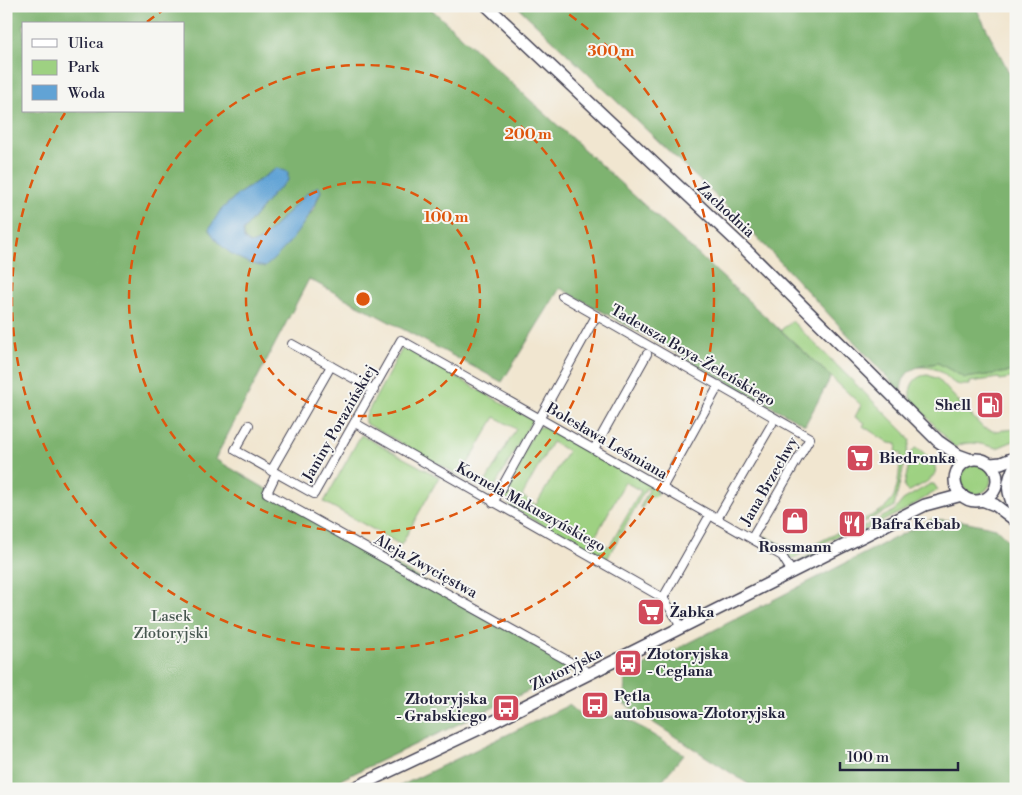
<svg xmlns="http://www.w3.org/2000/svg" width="1022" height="795" font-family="'Libre Bodoni',serif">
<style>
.green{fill:#9ed182;stroke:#607a5e;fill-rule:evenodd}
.forest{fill:#7eb370;stroke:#506a56;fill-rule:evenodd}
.water{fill:#61a3d5;stroke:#426288}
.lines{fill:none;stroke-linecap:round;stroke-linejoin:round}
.street-casing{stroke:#413f51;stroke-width:10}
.secondary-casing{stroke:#413f51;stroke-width:14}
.street{stroke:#fff;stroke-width:8}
.secondary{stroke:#fff;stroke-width:11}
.ring{fill:none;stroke:#de560e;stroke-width:2.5;stroke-dasharray:9 6}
.labels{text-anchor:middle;stroke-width:4;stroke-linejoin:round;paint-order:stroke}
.street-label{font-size:15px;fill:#22223b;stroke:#f6f6f2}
.poi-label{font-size:15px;font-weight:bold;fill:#22223b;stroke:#f6f6f2;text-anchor:start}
.park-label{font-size:15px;fill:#475750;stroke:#f6f6f2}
.centre{fill:#de560e;stroke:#f6f6f2;stroke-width:2.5}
.ring-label{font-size:15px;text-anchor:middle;font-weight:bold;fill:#de560e;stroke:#f6f6f2;stroke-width:4;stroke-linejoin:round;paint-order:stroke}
</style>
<rect width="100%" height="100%" fill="#f6f6f2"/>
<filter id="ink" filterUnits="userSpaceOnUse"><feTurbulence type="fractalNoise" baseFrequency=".02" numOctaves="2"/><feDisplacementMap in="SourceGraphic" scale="10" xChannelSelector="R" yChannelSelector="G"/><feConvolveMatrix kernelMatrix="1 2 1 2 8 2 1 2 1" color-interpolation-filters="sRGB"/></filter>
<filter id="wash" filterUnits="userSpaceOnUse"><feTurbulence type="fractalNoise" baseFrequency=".0096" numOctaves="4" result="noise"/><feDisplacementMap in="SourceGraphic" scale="20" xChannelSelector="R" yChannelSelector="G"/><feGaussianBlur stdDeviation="1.12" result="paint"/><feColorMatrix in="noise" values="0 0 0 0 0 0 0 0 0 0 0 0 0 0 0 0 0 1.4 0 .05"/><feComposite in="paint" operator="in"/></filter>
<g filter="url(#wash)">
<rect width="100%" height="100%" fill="#f1e6d0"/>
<!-- green -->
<g class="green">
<path d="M792 321 905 433 910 441 894 507 792 559 785 551 767 542 765 536 791 549 799 546 802 551 848 527 846 522 853 519 855 524C865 518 878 514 887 506 899 495 899 470 901 454L896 452 897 444 889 443 863 426 865 423 855 417 861 405 781 330Z"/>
<path d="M402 349H407L532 420 494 488 487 491 365 423V417ZM495 417 516 429 485 483 464 470Z"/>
<path d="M938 363 965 378 1016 371V377L1000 380 999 378 970 382V385C949 386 954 380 939 371 932 367 924 367 916 367Z"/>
<path d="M928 375 938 379 983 428 994 431 1016 429V440L997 448C984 445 969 439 956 447L953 446 910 398C909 385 915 375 928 375Z"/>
<path d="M537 427H547L655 487 657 494 655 497 649 496 642 508 640 507 649 490 646 488 606 561 511 507 500 493ZM552 442 568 451 536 505 522 496ZM625 482 641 491 609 547 594 539Z"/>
<path d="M361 435 439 477 401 545 324 502Z"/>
<path d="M915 448C921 449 924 453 928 457 947 475 926 482 910 491H907L904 486 912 451Z"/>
<circle cx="976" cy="479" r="15"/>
<path d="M930 484H934L938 490 905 510 800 562H796L894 511 903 500Z"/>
</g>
<!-- forest -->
<g class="forest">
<path d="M6 6H428L831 377 805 425 560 288 502 382 309 279 215 459 403 569 579 667 321 789H6ZM24 24H184V111H24ZM277 168 288 180 273 194 243 231 244 239 251 244 261 240 305 195 321 191 314 209 292 239 251 264 236 256 216 240 220 211 237 195Z"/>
<path d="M517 6H975L1016 86V371L965 378 938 363C918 366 902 368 901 392L744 223Z"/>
<path d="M932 519 963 521 996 528 1016 548V789H756L623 703 626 675Z"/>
<path d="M569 705 581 715 587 717 622 716 684 754 655 789H394Z"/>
</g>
<!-- water -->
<path class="water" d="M277 168 288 172V180L273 194 243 231 244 239 251 244 261 240 305 195 318 186 321 191C309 219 289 247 265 267 242 263 220 250 209 229L220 211 237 195Z"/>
</g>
<g filter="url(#ink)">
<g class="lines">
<!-- street casing -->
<g class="street-casing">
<g id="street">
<path d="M562 296 810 438 752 538"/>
<path d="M292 344 374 390"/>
<path d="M355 423 663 598 677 619 680 628"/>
<path d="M249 425 235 450 314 494 401 340 782 556 792 572"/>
<path d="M594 449 647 354"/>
<path d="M271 471 331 366"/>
<path d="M276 474 267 493 590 673"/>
<path d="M662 488 719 385"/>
<path d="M493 503 596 316"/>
<path d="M717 519 772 424"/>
<path d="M663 598 710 515"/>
</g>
</g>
<!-- secondary casing -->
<g class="secondary-casing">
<g id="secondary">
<path d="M487 6 746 250 938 441 958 455 969 459"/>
<circle cx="976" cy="480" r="21"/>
<path d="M1016 463C1005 485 1007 491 1016 513"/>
<path d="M991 464 1001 463 1016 457"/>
<path d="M982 500 995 505 1016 521"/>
<path d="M352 789 483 727 925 505 962 495"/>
</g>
</g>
<!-- street -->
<use href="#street" class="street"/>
<!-- secondary -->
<use href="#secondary" class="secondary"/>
</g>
</g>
<!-- distance rings -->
<g class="ring">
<circle cx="363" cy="299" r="117"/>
<circle cx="363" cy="299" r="234"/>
<path d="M147 22A351 351 0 0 1 169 6M557 6A351 351 0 1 1 65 113"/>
</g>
<!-- icons -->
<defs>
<g id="fuel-square" transform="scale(1.4375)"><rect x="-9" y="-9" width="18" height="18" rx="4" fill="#d1495b" stroke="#f6f6f2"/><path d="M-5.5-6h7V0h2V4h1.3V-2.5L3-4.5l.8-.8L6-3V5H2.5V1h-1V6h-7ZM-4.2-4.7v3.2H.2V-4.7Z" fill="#fff"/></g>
<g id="supermarket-square" transform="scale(1.4375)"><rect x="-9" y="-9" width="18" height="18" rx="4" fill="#d1495b" stroke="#f6f6f2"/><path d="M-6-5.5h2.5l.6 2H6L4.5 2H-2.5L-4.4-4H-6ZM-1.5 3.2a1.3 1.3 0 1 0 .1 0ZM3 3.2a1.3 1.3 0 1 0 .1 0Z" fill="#fff"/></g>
<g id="shop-square" transform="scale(1.4375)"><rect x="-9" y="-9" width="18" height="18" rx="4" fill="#d1495b" stroke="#f6f6f2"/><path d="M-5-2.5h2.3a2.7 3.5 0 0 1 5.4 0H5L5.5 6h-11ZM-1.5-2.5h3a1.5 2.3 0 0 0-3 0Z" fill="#fff"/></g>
<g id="restaurant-square" transform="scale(1.4375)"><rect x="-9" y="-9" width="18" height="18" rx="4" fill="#d1495b" stroke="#f6f6f2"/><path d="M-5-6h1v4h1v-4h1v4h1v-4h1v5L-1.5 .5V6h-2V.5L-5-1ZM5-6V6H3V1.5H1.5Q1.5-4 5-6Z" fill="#fff"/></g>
<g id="bus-square" transform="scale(1.4375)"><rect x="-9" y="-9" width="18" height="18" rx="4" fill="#d1495b" stroke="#f6f6f2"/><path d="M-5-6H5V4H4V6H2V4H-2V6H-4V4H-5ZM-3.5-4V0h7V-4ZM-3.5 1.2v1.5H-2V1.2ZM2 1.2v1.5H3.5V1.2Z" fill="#fff"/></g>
</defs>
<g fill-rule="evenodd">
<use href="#fuel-square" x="990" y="405"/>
<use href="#supermarket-square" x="860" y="458"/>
<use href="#shop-square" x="795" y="521"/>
<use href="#restaurant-square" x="852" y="524"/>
<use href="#supermarket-square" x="651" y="612"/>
<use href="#bus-square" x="628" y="663"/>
<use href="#bus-square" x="595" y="705"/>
<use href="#bus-square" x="506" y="708"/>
</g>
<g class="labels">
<!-- street labels -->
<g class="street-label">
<text transform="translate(726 210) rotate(43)" y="5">Zachodnia</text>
<text transform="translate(693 355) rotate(30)" y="5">Tadeusza Boya-Żeleńskiego</text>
<text transform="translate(339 423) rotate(-60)" y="5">Janiny Porazińskiej</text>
<text transform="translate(607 441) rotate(30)" y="5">Bolesława Leśmiana</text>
<text transform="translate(769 481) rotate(-60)" y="5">Jana Brzechwy</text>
<text transform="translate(531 507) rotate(29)" y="5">Kornela Makuszyńskiego</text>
<text transform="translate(426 566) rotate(29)" y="5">Aleja Zwycięstwa</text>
<text transform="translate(566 669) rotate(-27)" y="5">Złotoryjska</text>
</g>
<!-- poi labels -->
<g class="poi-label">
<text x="971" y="410" text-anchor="end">Shell</text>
<text x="879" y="463">Biedronka</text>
<text x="871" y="529">Bafra Kebab</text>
<text x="795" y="552" text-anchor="middle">Rossmann</text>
<text x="670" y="617">Żabka</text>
<text x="647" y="659">Złotoryjska<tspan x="647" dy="17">- Ceglana</tspan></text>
<text x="614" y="701">Pętla<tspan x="614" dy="17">autobusowa-Złotoryjska</tspan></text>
<text x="487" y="704" text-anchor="end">Złotoryjska<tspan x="487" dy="17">- Grabskiego</tspan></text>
</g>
<!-- park labels -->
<g class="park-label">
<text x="171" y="621">Lasek<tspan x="171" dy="17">Złotoryjski</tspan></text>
</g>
</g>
<circle cx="363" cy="299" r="8" class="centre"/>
<g class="ring-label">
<text x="611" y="56">300 m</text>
<text x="528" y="139">200 m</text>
<text x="446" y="222">100 m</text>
</g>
<!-- margin -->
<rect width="1022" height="795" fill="none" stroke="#f6f6f2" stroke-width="25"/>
<!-- legend -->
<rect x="22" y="22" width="162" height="90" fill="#f6f6f2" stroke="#a1a1a9"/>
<rect x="32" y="39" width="25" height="8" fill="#ffffff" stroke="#a1a1a9"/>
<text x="68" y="48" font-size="15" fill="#22223b">Ulica</text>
<rect x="32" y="60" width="25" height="15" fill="#9ed182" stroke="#a1a1a9"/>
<text x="68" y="72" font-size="15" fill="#22223b">Park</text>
<rect x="32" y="85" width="25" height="15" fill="#61a3d5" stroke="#a1a1a9"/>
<text x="68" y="98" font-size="15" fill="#22223b">Woda</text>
<!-- scale -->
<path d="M840 762v8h118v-8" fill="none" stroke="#22223b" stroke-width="2.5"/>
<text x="847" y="762" font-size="15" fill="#22223b" stroke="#f6f6f2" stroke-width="4" paint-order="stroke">100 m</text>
</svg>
